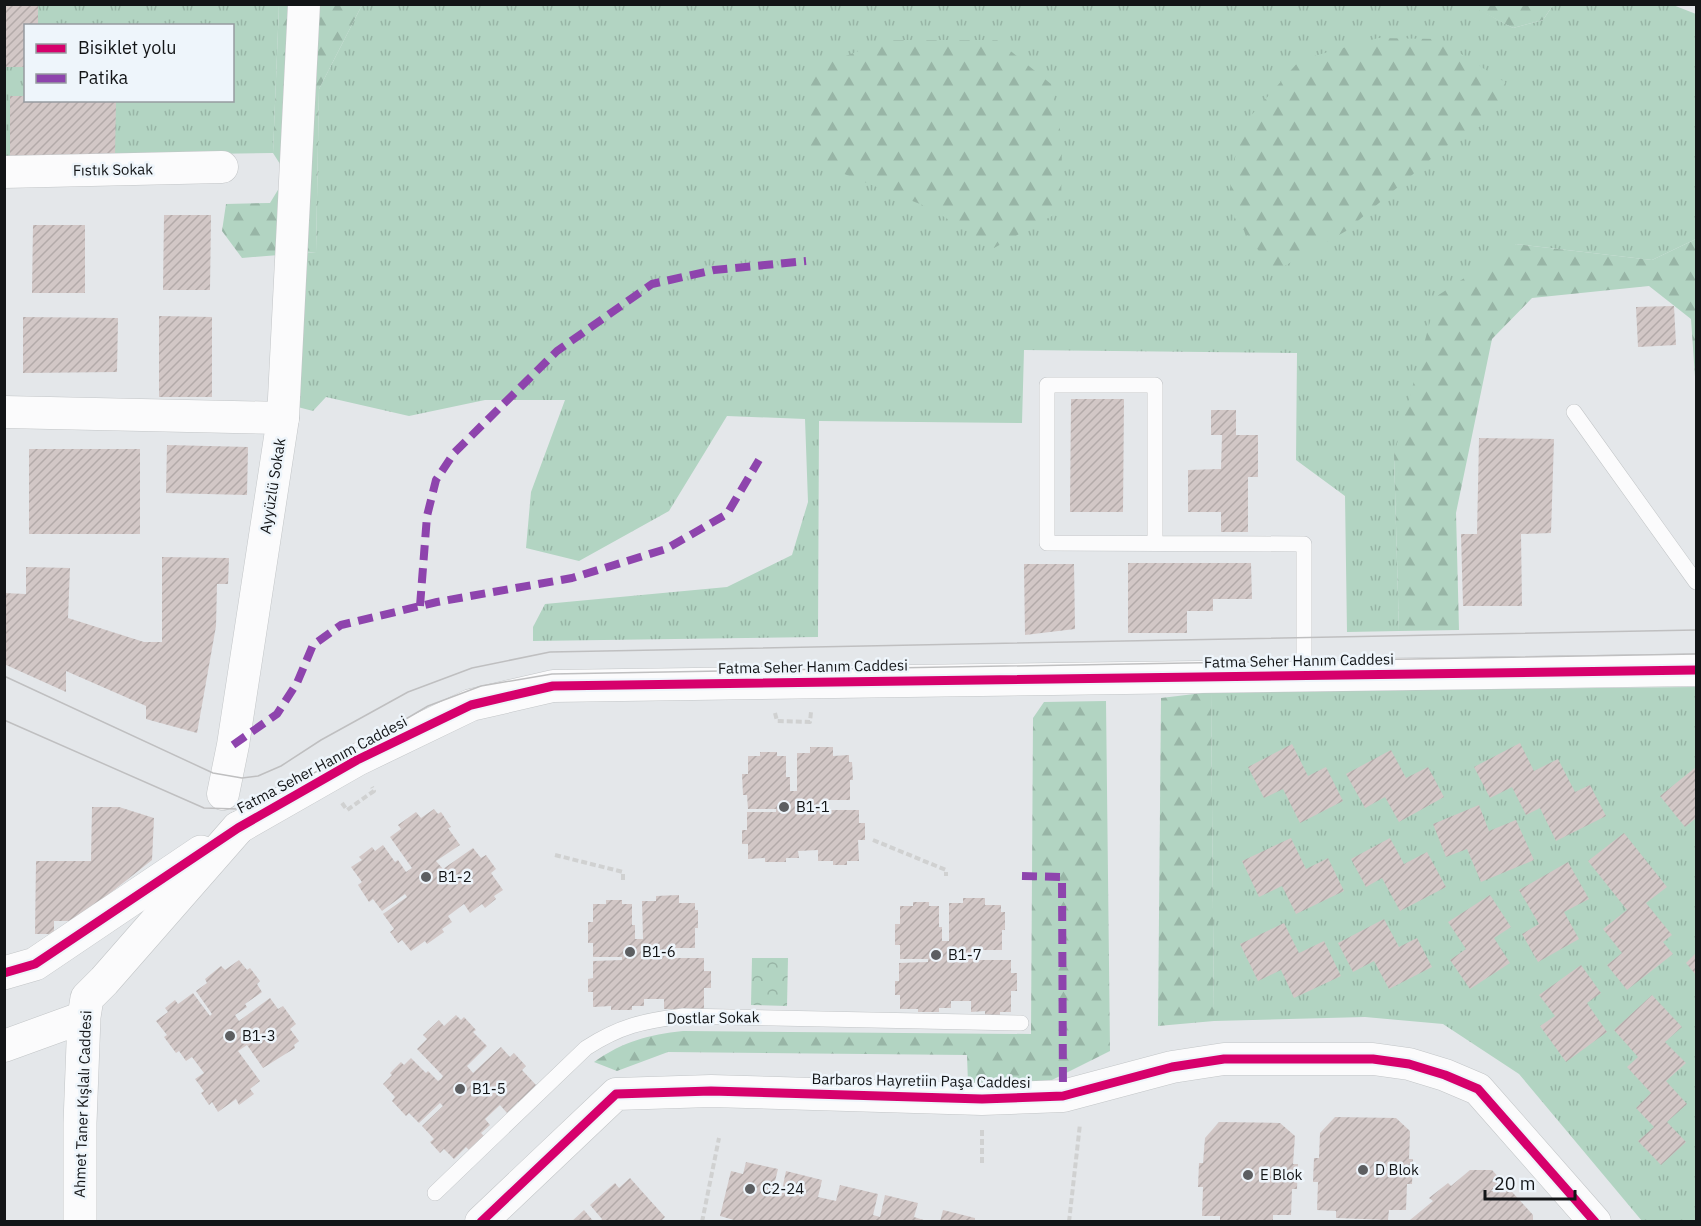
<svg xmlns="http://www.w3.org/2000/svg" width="1701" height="1226" font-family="'IBM Plex Sans',sans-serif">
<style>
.grass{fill:url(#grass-tufts);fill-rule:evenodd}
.forest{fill:url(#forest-firs)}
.park{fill:url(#park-crowns)}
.building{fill:url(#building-hatch)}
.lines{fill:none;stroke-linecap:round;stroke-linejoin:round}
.lane-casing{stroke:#c2c5c7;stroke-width:16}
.street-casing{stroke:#c2c5c7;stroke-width:33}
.secondary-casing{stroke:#c2c5c7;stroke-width:34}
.path{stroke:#d0d1d1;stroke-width:4;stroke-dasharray:6 3;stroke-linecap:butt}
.lane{stroke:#fbfbfc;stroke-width:15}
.street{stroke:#fbfbfc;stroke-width:32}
.secondary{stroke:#fbfbfc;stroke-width:33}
.tram{stroke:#bfbfc0;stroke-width:1.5}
.quiet{stroke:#8e44ad;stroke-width:8;stroke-dasharray:15 8;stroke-linecap:butt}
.cycleway-casing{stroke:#eef5fb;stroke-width:13}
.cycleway{stroke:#d6006c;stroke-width:9}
.poi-dot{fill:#5c5e61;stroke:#eef5fb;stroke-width:2}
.labels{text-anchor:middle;stroke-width:5;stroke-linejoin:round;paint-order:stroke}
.street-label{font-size:15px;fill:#131517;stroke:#eef5fb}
.poi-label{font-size:15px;fill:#131517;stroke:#eef5fb;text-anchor:start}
</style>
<defs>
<pattern id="grass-tufts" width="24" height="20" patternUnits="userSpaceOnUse" patternTransform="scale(1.5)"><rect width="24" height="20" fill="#b2d4c2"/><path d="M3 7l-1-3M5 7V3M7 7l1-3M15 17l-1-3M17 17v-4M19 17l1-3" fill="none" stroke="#98b5a6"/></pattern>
<pattern id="forest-firs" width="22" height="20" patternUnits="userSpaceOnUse" patternTransform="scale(1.5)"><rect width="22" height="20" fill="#b2d4c2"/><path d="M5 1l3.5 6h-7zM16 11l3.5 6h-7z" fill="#98b5a6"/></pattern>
<pattern id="park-crowns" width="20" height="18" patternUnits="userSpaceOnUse" patternTransform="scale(1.5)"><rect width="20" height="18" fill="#b2d4c2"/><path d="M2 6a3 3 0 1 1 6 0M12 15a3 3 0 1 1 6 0" fill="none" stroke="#98b5a6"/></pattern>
<pattern id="building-hatch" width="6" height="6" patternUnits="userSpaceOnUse" patternTransform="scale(1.5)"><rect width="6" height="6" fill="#d2c7c6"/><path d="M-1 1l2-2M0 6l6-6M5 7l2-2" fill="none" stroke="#b3aaa9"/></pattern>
</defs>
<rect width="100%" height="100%" fill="#e4e7ea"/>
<!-- grass -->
<g class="grass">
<path d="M1469 4 1513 28 1543 20 1553 5H1673L1696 14V239L1652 260 1516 244 1394 455 1399 631 1347 632 1345 496 1296 460 1297 353 1024 350 1022 423 819 421 818 637 533 641V627L545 604 727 587 792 555 808 502 805 419 727 416 669 511 579 561 526 548 531 492 565 400H485L409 416 326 397 313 411 290 405 281 256 316 252 319 89 362 5Z"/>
<path d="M4 5H279L273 153 5 157ZM26 26H232V100H26Z"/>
<path d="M1696 687V1221H1642L1519 1074 1443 1024 1365 1017 1214 1021 1211 692Z"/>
</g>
<!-- forest -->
<g class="forest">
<path d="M279 5H362L319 89 316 252 242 258 222 231 226 204 270 203 287 175 273 153Z"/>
<path d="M1469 5H1553L1543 20 1513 28Z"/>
<path d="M1378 38 1438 39 1506 83 1491 120 1445 147 1346 231 1274 272 1227 207 1240 128 1300 60Z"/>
<path d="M887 40H997L1051 84 1062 140 1061 211 994 248 930 208 809 160 807 71Z"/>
<path d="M1696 239V391L1691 319 1649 286 1532 298 1492 339 1456 513 1459 630 1399 631 1394 455 1437 296 1516 244 1652 260Z"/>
<path d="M1211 692 1214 1021 1158 1026 1161 698Z"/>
<path d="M1106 701 1110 1051 1050 1081 968 1084 967 1055 668 1052 617 1071 594 1062C624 1041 648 1035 683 1031L1031 1034 1033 718 1044 702Z"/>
</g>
<!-- park -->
<path class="park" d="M752 958H788L787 1006 751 1005Z"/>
<!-- building -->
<g class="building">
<path d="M4 4H38V26H26V67H4Z"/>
<path d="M10 96H26V100H116L115 156 10 157Z"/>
<path d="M164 215H211L210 290H163Z"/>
<path d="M33 225H85V293H32Z"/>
<path d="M1674 306 1676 345 1638 347 1636 307Z"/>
<path d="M159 316 212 317V397H159Z"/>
<path d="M23 317 118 318 117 372 23 373Z"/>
<path d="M1071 399H1124L1123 512H1070Z"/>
<path d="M1211 410H1236V435H1258V477H1248V532H1221V512H1188V470L1221 469 1222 435H1211Z"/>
<path d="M1479 438 1554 439 1551 533 1521 534 1522 606H1463L1461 534H1477Z"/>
<path d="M167 445 248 447 247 495 166 493Z"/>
<rect x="29" y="449" width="111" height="85"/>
<path d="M162 557 229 558 228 584H217L216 626 197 733 146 719V706L66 671V692L4 664V593L26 594V567L70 568 68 618 144 642H162Z"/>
<path d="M1128 563H1251L1252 599H1213V611H1187V633H1128Z"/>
<path d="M1024 564H1074L1075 629 1025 635Z"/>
<path d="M1520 743 1534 771 1558 759 1575 792 1590 785 1606 816 1556 841 1540 808 1526 815 1512 787 1490 798 1474 767Z"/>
<path d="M1292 744 1308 776 1326 767 1343 801 1300 823 1283 789 1264 798 1248 767Z"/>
<path d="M810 747H833V756L849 755V762H852L853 780H850V800H821V810H859V823H865V840H858L859 861H847V865H833V861H818V850L798 851 799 858H786V862H765V858L748 859V844H742V830H747V812H776V809H748L747 795H743L742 774H748V756H760V752H777V756H786V777H790V791H797V753H810Z"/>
<path d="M1391 750 1406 778 1428 767 1444 797 1399 822 1385 797 1365 808 1346 774Z"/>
<path d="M1696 767V818L1685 827 1660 796Z"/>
<path d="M1479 805 1489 831 1516 820 1534 860 1481 882 1467 849 1446 857 1433 824Z"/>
<path d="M92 807H119L154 818 152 860 75 921H54V934H35L36 861H91Z"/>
<path d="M434 809 438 814 441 812 451 827 448 828 460 845 436 861 443 869 473 848 481 858 486 855 496 869 491 873 503 890 494 896 496 899 485 908 482 904 470 913 464 904 448 916 452 922 442 929 444 932 427 944 425 941 411 951 402 940 398 943 390 932 394 929 383 914 407 897 405 894 382 911 373 899 369 902 358 885 362 882 351 867 362 860 359 857 372 847 375 851 383 845 395 862 398 860 406 872 412 868 390 837 401 829 398 825 416 812 421 818Z"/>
<path d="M1624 833 1667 887 1646 903 1672 935 1663 942 1673 954 1627 990 1607 965 1622 953 1603 929 1627 910 1588 861Z"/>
<path d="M1291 838 1306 869 1328 858 1344 891 1296 914 1282 886 1259 897 1242 861Z"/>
<path d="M1390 838 1404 864 1427 852 1446 887 1400 911 1382 878 1366 887 1351 859Z"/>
<path d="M1568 862 1589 899 1564 912 1579 939 1538 962 1522 934 1539 924 1519 890Z"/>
<path d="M679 895V903H695V910H698V928H695V948H667V958H704V971H711V988H704V1009H664V999H644V1006H632V1010H611V1006L593 1007V992H588V979L593 978V961L622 960V957H593V943H588V922H593V904H606V900H622V904H632V925H635V939H643L642 901H656V896Z"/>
<path d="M1490 895 1511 927 1494 938 1510 963 1470 989 1450 960 1466 949 1448 922Z"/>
<path d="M963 898H985V905H1001V912H1005V930H1002V950H973V960H1011V973H1017V991H1011V1012H1000V1015H985V1011L971 1012V1001H951V1008H939V1012H918V1009H900V995H895V981H899V963L928 962V959H900V945H895V924H900V906H913V902H929V906H939V927H942V941H949V903H963Z"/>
<path d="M1384 919 1399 947 1417 938 1432 967 1389 989 1374 961 1353 972 1338 943Z"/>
<path d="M1284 923 1299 953 1324 941 1341 976 1294 998 1281 970 1258 981 1240 944Z"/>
<path d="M1696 953V975L1686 963Z"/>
<path d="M239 960 247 970 250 968 260 981 257 984 262 992 245 1004 247 1007 235 1015 239 1021 270 998 278 1009 283 1006 296 1024 290 1029 299 1041 294 1045 295 1048 263 1068 247 1045 238 1051 260 1081 250 1089 254 1094 239 1105 236 1099 218 1112 212 1102 209 1105 201 1093 204 1091 195 1079 204 1073 192 1057 186 1061 179 1051 176 1053 164 1037 167 1035 156 1021 168 1012 165 1008 175 1000 178 1004 193 993 210 1016 212 1014 196 991 207 983 205 979 221 966 225 970Z"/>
<path d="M1581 965 1601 993 1587 1003 1607 1032 1566 1062 1540 1026 1555 1016 1539 995Z"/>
<path d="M1652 995 1682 1027 1665 1042 1686 1063 1666 1081 1687 1104 1667 1122 1686 1142 1661 1165 1638 1141 1654 1127 1636 1108 1651 1093 1627 1067 1638 1057 1614 1030Z"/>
<path d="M456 1015 461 1020 464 1017 476 1030 473 1032 487 1046 467 1066 473 1073 501 1047 510 1057 514 1053 526 1066 522 1070 536 1085 521 1106 518 1102 507 1113 500 1105 485 1119 490 1125 481 1133 484 1136 469 1150 466 1147 454 1159 444 1149 440 1153 430 1142 434 1139 422 1126 443 1106 440 1103 419 1123 409 1113 406 1116 392 1101 395 1097 383 1084 392 1075 390 1073 401 1062 404 1065 411 1058 426 1073 428 1071 438 1081 441 1079 443 1076 417 1049 427 1039 423 1035 439 1020 444 1026Z"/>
<path d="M1335 1117 1396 1118 1410 1131 1409 1159H1413L1412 1184H1407L1406 1210H1389L1388 1220 1336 1218V1211L1317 1210 1318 1182H1313L1314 1158H1319L1320 1133Z"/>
<path d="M1219 1122 1280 1123 1295 1136 1293 1164H1298L1297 1189H1292L1291 1215H1273V1222H1220V1216H1202L1203 1187H1198L1199 1163H1203L1205 1138Z"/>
<path d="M746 1162 778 1169 772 1193 777 1194 781 1195 786 1171 822 1180 818 1197 836 1201 840 1185 878 1194 873 1215 880 1217 885 1195 918 1203 914 1217 930 1222H759L753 1220V1222H741L720 1216 731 1171 743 1174Z"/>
<path d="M1470 1170H1492L1533 1215V1222H1412L1410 1220 1433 1201 1429 1198 1448 1183 1451 1186Z"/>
<path d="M630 1178 665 1217 660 1222H600L602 1219 590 1205 615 1183 619 1188Z"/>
<path d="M584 1210 594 1222H571Z"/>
<path d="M943 1210 975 1218V1222H940Z"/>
</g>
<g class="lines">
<!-- lane casing -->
<g class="lane-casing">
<g id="lane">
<path d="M1574 412 1696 582"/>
<path d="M1155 543V385H1047V543L1304 544V676"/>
<path d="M435 1193 586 1048C620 1026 643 1021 683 1016L1021 1023"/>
</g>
</g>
<!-- street casing -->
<g class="street-casing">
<g id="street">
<path d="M4 172 222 167"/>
<path d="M4 412 283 418 233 745 223 794"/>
<path d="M283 418 304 4"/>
<path d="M238 828 357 760 471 705 553 686 1696 670"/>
<path d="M4 1046 84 1017"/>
<path d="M481 1222 616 1094 711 1091 982 1099 1063 1096 1172 1067 1224 1059H1373L1409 1064 1445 1075 1478 1089 1595 1222"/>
</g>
</g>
<!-- secondary casing -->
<g class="secondary-casing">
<g id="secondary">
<path d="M4 973 35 964 201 852"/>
<path d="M80 1222V1123L84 1017 87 998 104 981 238 828"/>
</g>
</g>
<!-- path -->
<g class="path">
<path d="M775 713 777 721 810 722 811 712"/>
<path d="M342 803 347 810 374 791 372 787"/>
<path d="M873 840 946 870V876"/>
<path d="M555 855 623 872V880"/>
<path d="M982 1163V1130"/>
<path d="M702 1222 719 1138"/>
<path d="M1069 1222 1080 1124"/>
</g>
<!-- lane -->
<use href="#lane" class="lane"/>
<!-- street -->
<use href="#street" class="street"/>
<!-- secondary -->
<use href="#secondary" class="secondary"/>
<!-- tram -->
<g class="tram">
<path d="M4 676 213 773 242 778 258 776 281 766 321 740 408 692 472 668 550 652 1696 630"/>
<path d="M4 720 204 808 238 809 263 803 428 706 481 686 552 674 1696 654"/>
</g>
<!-- quiet -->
<g class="quiet">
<path d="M420 606 427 516 436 480 454 453 557 351 652 284 714 270 806 261"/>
<path d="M233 745 277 714 297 683 313 645 341 625 437 602 572 578 666 549 727 514 759 460"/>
<path d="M1022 876 1062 877 1063 1096"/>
</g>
<!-- cycleway casing -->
<g class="cycleway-casing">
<g id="cycleway">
<path d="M4 973 35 964 238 828 357 760 471 705 553 686 1696 670"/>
<path d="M481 1222 616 1094 711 1091 982 1099 1063 1096 1172 1067 1224 1059H1373L1409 1064 1445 1075 1478 1089 1595 1222"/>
</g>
</g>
<!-- cycleway -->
<use href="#cycleway" class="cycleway"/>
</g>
<!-- markers -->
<g class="poi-dot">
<circle cx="784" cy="807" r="6"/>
<circle cx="426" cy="877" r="6"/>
<circle cx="630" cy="952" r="6"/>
<circle cx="936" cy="955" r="6"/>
<circle cx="230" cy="1036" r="6"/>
<circle cx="460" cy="1089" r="6"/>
<circle cx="1363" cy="1170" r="6"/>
<circle cx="1248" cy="1175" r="6"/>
<circle cx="750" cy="1189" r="6"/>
</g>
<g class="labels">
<!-- street labels -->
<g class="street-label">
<text transform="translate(113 170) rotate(-1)" y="5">Fıstık Sokak</text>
<text transform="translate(273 486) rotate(-81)" y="5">Ayyüzlü Sokak</text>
<text transform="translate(1299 661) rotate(-1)" y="5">Fatma Seher Hanım Caddesi</text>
<text transform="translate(813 667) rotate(-1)" y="5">Fatma Seher Hanım Caddesi</text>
<text transform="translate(322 765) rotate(-28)" y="5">Fatma Seher Hanım Caddesi</text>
<text transform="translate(713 1018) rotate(-1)" y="5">Dostlar Sokak</text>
<text transform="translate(921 1081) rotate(1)" y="5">Barbaros Hayretiin Paşa Caddesi</text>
<text transform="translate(83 1104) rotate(-88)" y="5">Ahmet Taner Kışlalı Caddesi</text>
</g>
<!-- poi labels -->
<g class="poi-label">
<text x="796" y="812">B1-1</text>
<text x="438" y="882">B1-2</text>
<text x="642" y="957">B1-6</text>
<text x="948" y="960">B1-7</text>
<text x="242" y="1041">B1-3</text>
<text x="472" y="1094">B1-5</text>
<text x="1375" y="1175">D Blok</text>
<text x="1260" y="1180">E Blok</text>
<text x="762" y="1194">C2-24</text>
</g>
</g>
<!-- border -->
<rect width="1701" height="1226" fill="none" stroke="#131517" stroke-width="12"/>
<!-- legend -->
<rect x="24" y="24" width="210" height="78" fill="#eef5fb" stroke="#969ba0" stroke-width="1.5"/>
<rect x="36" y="44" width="30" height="9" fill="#d6006c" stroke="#969ba0" stroke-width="1.5"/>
<text x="78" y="54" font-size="18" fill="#131517">Bisiklet yolu</text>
<rect x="36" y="74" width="30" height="9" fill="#8e44ad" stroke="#969ba0" stroke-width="1.5"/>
<text x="78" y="84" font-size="18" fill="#131517">Patika</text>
<!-- scale -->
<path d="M1485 1190v9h90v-9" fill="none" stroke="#131517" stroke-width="3"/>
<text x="1494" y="1190" font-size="18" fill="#131517" stroke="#eef5fb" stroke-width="4.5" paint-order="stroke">20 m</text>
</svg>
